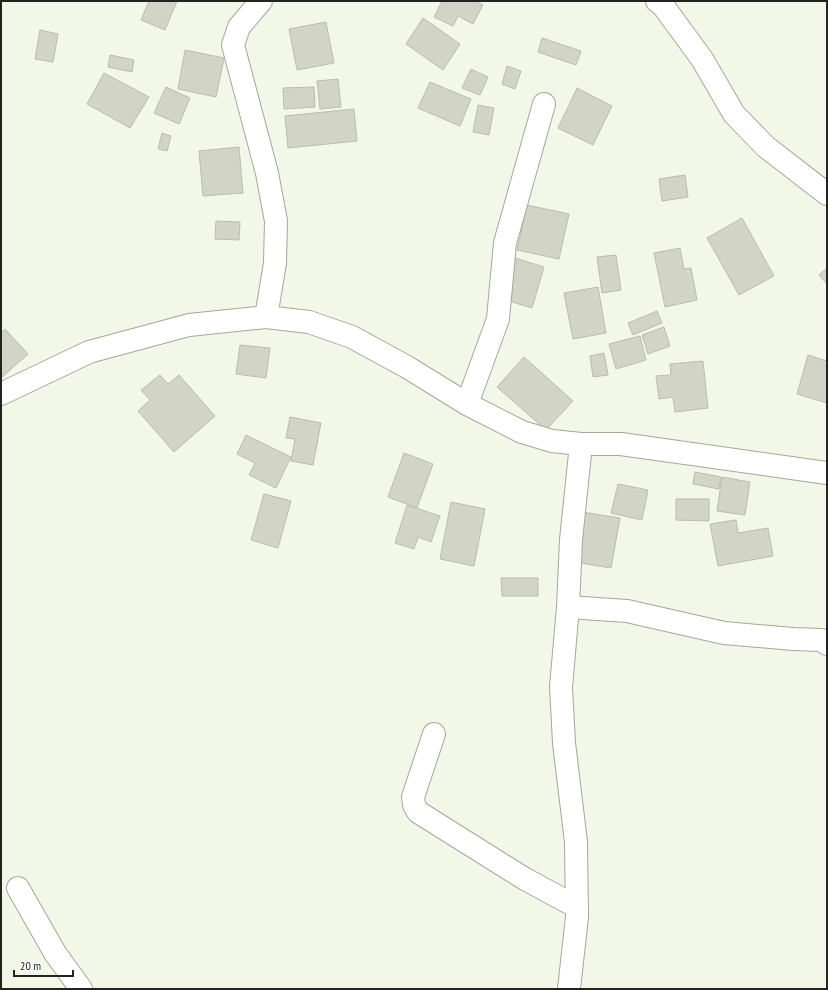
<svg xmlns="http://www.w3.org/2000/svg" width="828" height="990" font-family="'PT Sans Narrow',sans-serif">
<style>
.building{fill:#d2d5c6;stroke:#babdae}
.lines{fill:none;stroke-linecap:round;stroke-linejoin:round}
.street-casing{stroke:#a5a799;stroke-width:24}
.street{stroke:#fff;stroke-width:22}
</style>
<rect width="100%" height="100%" fill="#f3f7e7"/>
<!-- building -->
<g class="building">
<path d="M149 1H177L165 30 141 20Z"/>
<path d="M442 1H476L483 5 473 24 458 16 453 26 434 17Z"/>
<path d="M423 18 460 44 443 70 406 44Z"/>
<path d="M326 22 334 63 297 70 289 29Z"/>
<path d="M40 30 58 34 53 62 35 59Z"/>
<path d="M542 38 581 51 576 65 538 52Z"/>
<path d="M185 50 224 58 216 97 178 89Z"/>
<path d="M110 55 134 60 132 72 108 67Z"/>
<path d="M507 66 521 71 515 89 502 84Z"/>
<path d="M471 69 488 77 480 95 462 88Z"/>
<path d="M104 73 149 97 130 128 87 104Z"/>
<path d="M338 79 341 107 320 109 317 81Z"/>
<path d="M430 82 471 99 460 126 418 108Z"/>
<path d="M166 87 190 98 179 124 154 113Z"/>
<path d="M314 87 315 107 284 109 283 88Z"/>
<path d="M577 88 612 106 593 145 558 128Z"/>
<path d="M478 105 494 108 489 135 473 132Z"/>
<path d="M354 109 357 141 288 148 285 116Z"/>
<path d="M162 133 171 136 167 151 158 149Z"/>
<path d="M239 147 243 193 203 196 199 151Z"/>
<path d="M685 175 688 197 662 201 659 179Z"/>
<path d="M527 205 569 214 559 259 517 250Z"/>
<path d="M742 218 774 276 739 295 707 238Z"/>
<path d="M216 221 240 222 239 240 215 239Z"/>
<path d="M680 248 684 269 691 268 697 300 665 307 654 253Z"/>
<path d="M616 255 621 290 602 293 597 257Z"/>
<path d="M515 258 544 267 532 308 502 299Z"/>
<path d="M827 268V284L819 275Z"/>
<path d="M598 287 606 333 573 339 564 293Z"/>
<path d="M657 311 662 323 633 335 628 323Z"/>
<path d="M664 327 670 346 648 354 642 335Z"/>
<path d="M5 329 28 354 1 378V333Z"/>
<path d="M640 336 646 360 616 369 609 344Z"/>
<path d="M240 345 270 348 266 378 236 374Z"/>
<path d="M604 353 608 375 593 377 590 356Z"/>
<path d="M808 355 827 361V403L797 394Z"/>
<path d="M524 357 573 401 546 430 497 387Z"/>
<path d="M703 361 708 408 675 412 673 397 659 399 656 376 671 375 670 364Z"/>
<path d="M160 375 168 384 179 375 215 416 174 452 138 411 150 400 141 390Z"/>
<path d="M290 417 321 423 313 465 291 461 295 439 286 438Z"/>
<path d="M246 435 291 457 276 488 249 475 255 463 237 454Z"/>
<path d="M404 453 433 464 417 508 388 497Z"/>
<path d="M695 472 721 477 719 489 693 484Z"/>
<path d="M722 477 750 482 745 515 717 511Z"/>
<path d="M618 484 648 490 642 520 611 513Z"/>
<path d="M264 494 291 501 278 548 251 540Z"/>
<path d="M676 499H709V521L676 520Z"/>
<path d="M451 502 485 509 474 566 440 559Z"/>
<path d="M407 505 440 516 431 542 418 537 414 549 395 543Z"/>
<path d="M582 512 620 518 611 568 574 562Z"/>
<path d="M736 520 738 533 768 528 773 556 718 566 710 524Z"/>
<path d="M501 578H538V596H502Z"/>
</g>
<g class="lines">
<!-- street casing -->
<g class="street-casing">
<g id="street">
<path d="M261 1 239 27 233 45 267 173 276 221 275 263 266 317"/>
<path d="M657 1 664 7 702 59 734 114 766 147 827 194"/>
<path d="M1 394 89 352 189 325 266 317 309 322 352 337 407 367 467 404 522 432 552 441 581 444H621L827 473"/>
<path d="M467 404 498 319 505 243 544 104"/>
<path d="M568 607 627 611 724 633 793 639 821 640 827 644"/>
<path d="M434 734 413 797 414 805 418 812 525 879 577 907"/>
<path d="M18 888 55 953 81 989"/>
<path d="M569 989 577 917 576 842 564 743 561 687 568 607 571 540 581 444"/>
</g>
</g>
<!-- street -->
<use href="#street" class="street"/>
</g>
<!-- border -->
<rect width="828" height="990" fill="none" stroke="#23241e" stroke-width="4"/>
<!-- scale -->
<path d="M14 970v6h59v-6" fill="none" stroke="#23241e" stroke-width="2"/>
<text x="20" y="970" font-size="12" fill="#23241e" stroke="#ffffff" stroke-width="3" paint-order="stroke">20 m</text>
</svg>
